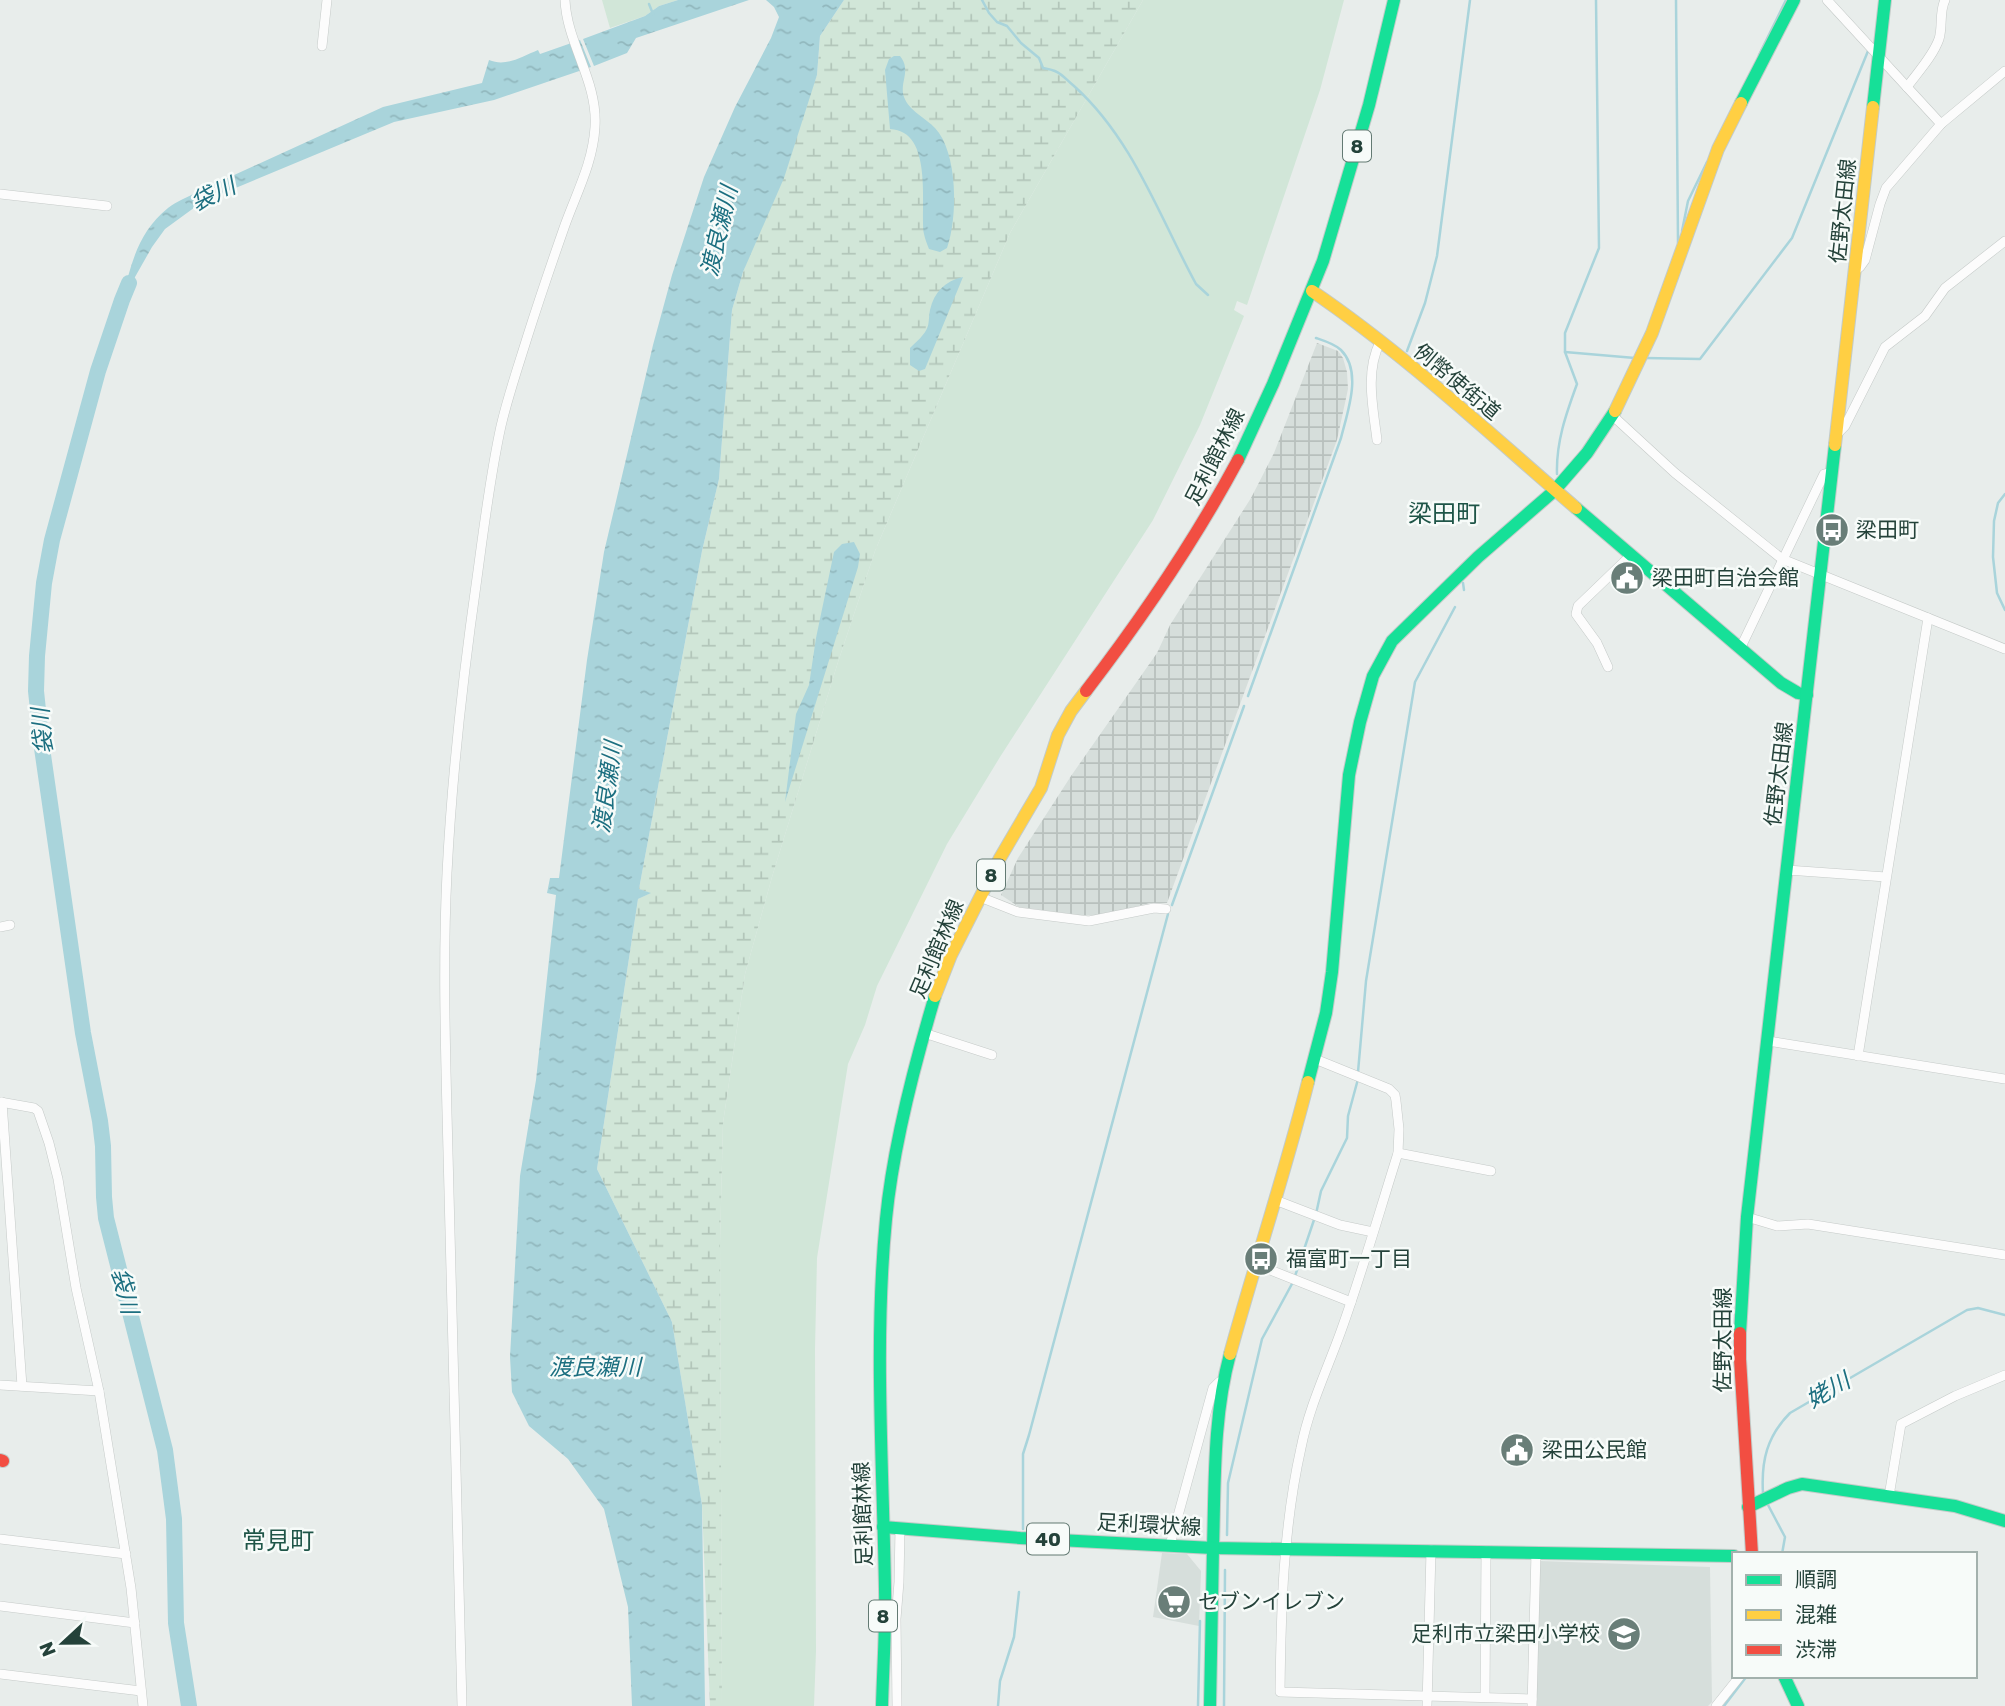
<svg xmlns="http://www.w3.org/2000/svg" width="2005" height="1706" font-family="Rubik,'Noto Sans JP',sans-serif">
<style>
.built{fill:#d6dedb}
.industrial{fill:url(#industrial-grid)}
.green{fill:#d1e6d8}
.wetland{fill:url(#wetland-marsh)}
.water{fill:url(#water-ripples)}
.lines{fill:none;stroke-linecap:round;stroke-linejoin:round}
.stream{stroke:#a9d4db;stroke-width:2.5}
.river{stroke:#a9d4db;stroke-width:16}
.street-casing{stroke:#c5cac8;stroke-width:10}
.fast-casing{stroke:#c3cbc8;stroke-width:14}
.slow-casing{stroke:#c3cbc8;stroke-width:14}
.jam-casing{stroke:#c3cbc8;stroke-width:14}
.street{stroke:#fcfcfc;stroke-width:9}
.fast{stroke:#16e098;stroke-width:12}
.slow{stroke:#ffcf43;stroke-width:12}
.jam{stroke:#f24e42;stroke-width:12}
.labels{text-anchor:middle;stroke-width:5;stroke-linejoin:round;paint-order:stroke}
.shield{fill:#f7fbf9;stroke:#637a73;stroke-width:2}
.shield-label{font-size:19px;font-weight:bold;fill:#24423a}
.street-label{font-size:21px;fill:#24423a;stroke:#f7fbf9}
.poi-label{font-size:21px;fill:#24423a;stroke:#f7fbf9;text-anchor:start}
.water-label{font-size:23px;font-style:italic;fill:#1c6f80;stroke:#f7fbf9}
.quarter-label{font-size:24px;fill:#1f5548;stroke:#f7fbf9}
</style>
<defs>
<pattern id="industrial-grid" width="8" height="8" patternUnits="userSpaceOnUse" patternTransform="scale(1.75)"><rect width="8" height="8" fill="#d6dedb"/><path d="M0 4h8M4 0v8" fill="none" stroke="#b8c0bd"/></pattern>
<pattern id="wetland-marsh" width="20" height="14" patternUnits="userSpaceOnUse" patternTransform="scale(1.75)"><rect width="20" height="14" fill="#d1e6d8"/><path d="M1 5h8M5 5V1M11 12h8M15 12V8" fill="none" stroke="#b3c6ba"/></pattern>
<pattern id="water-ripples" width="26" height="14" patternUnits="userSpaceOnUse" patternTransform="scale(1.75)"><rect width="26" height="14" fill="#a9d4db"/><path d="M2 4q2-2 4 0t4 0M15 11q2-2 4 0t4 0" fill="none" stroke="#91b7bd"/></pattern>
</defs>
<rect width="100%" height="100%" fill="#e8edeb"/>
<!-- built -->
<g class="built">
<path d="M1162 1553 1187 1554 1201 1571 1199 1626 1153 1617Z"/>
<path d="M1540 1561 1710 1567 1712 1702 1708 1706H1536Z"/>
</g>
<!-- industrial -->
<path class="industrial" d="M1317 343 1338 351 1343 358 1347 372 1348 389 1337 440 1167 903H1150L1103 915H1079L1019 907 1001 895 1018 858 1071 776 1157 653 1170 625 1251 498 1274 453Z"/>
<!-- green -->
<g class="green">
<path d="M602 0H678L659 6 645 16 610 28Z"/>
<path d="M1143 0H1344L1320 90 1247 305 1237 301 1234 310 1244 316 1200 425 1153 520 1000 757 947 844 877 986 865 1025 848 1064 817 1258 815 1349 816 1651 814 1706H722L720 1243 723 1123 745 974 772 877 838 662 875 551 1010 233Z"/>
</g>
<!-- wetland -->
<path class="wetland" d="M844 0H1143L1010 233 875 551 838 662 772 877 745 974 723 1123 720 1243 722 1706H710L702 1505 672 1322 597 1169 638 899 650 893 639 889 702 551 719 479 732 310 743 272 817 75 820 36Z"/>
<!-- water -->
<g class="water">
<path d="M678 0H749L636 38 627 53 594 66 583 39 645 16 659 6Z"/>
<path d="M766 0H844L820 36 817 75 784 178 743 272 732 310 719 479 702 551 639 889 651 893 638 899 597 1169 672 1322 702 1505 705 1706H632L628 1607 604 1509 568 1459 529 1426 512 1392 510 1357 520 1176 536 1080 556 895 547 893 550 878H559L587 660 604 552 653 345 672 275 704 177 735 107 771 38 779 17 774 7Z"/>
<path d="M580 40 591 67 494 100 394 122 202 202 165 229 152 247 122 300C131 264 138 232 168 208 177 201 188 197 197 192L383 107 482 83 489 60C506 67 521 57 538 50L540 54Z"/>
<path d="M894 56H900C912 71 899 82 904 97 909 111 926 118 935 128 958 152 958 218 947 248L940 252 929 249C927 244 925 239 924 234 920 206 934 131 890 129L885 70 889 59Z"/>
<path d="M963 277 925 369 919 371 910 365V348C916 342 925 335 928 326 929 322 929 315 930 310 934 292 945 281 963 277Z"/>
<path d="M854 542 860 554 858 567 785 802 796 714 809 685 816 638 834 552 842 544Z"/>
</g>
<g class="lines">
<!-- stream -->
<g class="stream">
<path d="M982 0 989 13 997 22 1007 26 1021 43 1039 58 1043 68C1061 71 1061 75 1074 86 1133 139 1159 216 1196 284L1208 295"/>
<path d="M1676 0 1678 243"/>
<path d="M649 4 653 14"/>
<path d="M1759 55 1786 0"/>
<path d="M1682 231 1688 201 1707 162"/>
<path d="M1407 351 1425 303 1437 256 1470 0"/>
<path d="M1565 352 1635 358"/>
<path d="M1645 358 1700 359 1792 238 1868 51"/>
<path d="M1557 474C1556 442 1566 414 1577 384L1565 352V333L1599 248 1596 0"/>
<path d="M2005 494 1998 503 1994 521 1993 557 1997 593 2005 610"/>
<path d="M1463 583 1464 590"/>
<path d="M1248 696 1341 438C1347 413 1363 372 1341 350 1335 344 1325 341 1316 338"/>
<path d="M1172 905 1244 706"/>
<path d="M1358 1072 1366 981 1415 682 1455 607"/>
<path d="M1763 1493C1761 1461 1767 1436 1790 1413L1967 1310 1978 1308 2005 1315"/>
<path d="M1767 1503 1785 1537 1782 1554"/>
<path d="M1023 1529V1454L1029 1435 1168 914"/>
<path d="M1227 1535 1228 1483 1262 1339 1293 1282 1316 1214 1321 1191 1347 1138 1348 1116 1358 1079"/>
<path d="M998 1706 1000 1681 1014 1637 1019 1592"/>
<path d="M1198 1706 1200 1621"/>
<path d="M1224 1706 1225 1570"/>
<path d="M1724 1706 1747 1676"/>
</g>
<!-- river -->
<path class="river" d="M129 283 122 300 98 371 52 540 44 583 37 656 36 691 42 748 83 1033 100 1121 103 1146 104 1197 106 1218 165 1450 174 1519 176 1623 189 1706"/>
<!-- street casing -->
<g class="street-casing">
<g id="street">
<path d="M1827 0 1941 124"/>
<path d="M322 46 327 0"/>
<path d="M1907 87C1918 72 1933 56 1939 39 1943 26 1939 12 1945 0"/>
<path d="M0 194 107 206"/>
<path d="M1856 270 1860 267 1865 260 1880 204 1886 188 1941 124 2005 71"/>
<path d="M1613 416 1675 473 1782 559 2005 649"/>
<path d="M1836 435 1845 426 1885 347 1925 316 1945 288 2005 241"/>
<path d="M1377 440C1373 407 1365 372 1380 342"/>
<path d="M1740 649 1824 474 1832 472"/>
<path d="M1608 667 1597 643 1576 614 1578 606 1630 556"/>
<path d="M1787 870 1886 877"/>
<path d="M980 897 1018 912 1089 921 1154 908 1166 909"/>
<path d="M0 927 10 925"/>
<path d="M924 1033 992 1055"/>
<path d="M1768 1041 2005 1079"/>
<path d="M1858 1056 1928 618"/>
<path d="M1315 1059 1389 1089 1395 1095 1396 1101 1399 1129 1398 1153C1379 1213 1362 1273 1341 1331 1327 1370 1309 1407 1301 1448 1283 1528 1281 1610 1280 1692L1532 1699"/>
<path d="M0 1102 34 1108 38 1111 49 1143 58 1179 76 1288 99 1391 131 1588 143 1706"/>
<path d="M2 1102 22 1386"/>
<path d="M1398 1153 1491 1171"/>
<path d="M1275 1200 1340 1225 1373 1232"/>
<path d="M1747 1217 1777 1226 1808 1224 2005 1255"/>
<path d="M1255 1264 1351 1302"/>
<path d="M0 1385 99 1391"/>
<path d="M1889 1496 1901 1424 1955 1396 2005 1375"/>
<path d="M0 1539 126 1554"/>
<path d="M1170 1545 1213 1388 1219 1382 1222 1383"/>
<path d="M0 1606 135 1623"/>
<path d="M0 1674 141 1691"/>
<path d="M1485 1697 1486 1551"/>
<path d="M462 1706 447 1113C445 1033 443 953 447 873 452 775 463 676 477 578 484 527 490 476 501 426 508 396 518 367 527 338 539 300 552 262 565 225 577 192 593 162 595 127 598 81 567 44 565 0"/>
<path d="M897 1706 896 1619 899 1582 900 1528"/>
<path d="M1427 1706 1431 1550"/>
<path d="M1532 1706 1536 1552"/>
<path d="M1716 1706 1740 1676"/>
</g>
</g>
<!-- fast casing -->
<g class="fast-casing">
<g id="fast">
<path d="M1741 103 1794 0"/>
<path d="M1873 107 1885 0"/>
<path d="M1238 460 1273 384 1323 261 1369 105 1394 0"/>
<path d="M1576 508 1781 683 1798 693 1807 695"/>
<path d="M1308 1082 1326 1013 1332 972 1349 775 1360 722 1373 676 1392 641 1478 557 1554 491 1587 453 1615 411"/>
<path d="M1740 1333 1747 1217 1835 445"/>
<path d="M1230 1354C1213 1417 1215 1483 1213 1548L1734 1556"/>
<path d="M1748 1507 1788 1488 1802 1484 1955 1506 2005 1521"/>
<path d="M883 1527 1020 1538 1213 1548 1210 1706"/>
<path d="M1784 1676 1798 1706"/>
<path d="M882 1706C883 1667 886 1628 885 1589 883 1466 874 1342 886 1219 893 1146 914 1066 935 996"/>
</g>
</g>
<!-- slow casing -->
<g class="slow-casing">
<g id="slow">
<path d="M1312 291C1406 355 1490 434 1576 508"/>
<path d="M1615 411 1652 333 1718 149 1741 103"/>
<path d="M1835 445 1873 107"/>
<path d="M935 996 951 955 1000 858 1041 788 1058 735 1071 711 1086 691"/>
<path d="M1230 1354C1255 1263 1285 1173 1308 1082"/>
</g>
</g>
<!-- jam casing -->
<g class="jam-casing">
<g id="jam">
<path d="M1086 691C1142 618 1194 542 1238 460"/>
<path d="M1740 1333V1359L1752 1554"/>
<path d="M0 1460 3 1461"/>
</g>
</g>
<!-- street -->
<use href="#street" class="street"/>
<!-- fast -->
<use href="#fast" class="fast"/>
<!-- slow -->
<use href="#slow" class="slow"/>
<!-- jam -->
<use href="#jam" class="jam"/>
</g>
<!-- icons -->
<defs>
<g id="bus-disc" transform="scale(1.75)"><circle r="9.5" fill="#697e78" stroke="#f7fbf9"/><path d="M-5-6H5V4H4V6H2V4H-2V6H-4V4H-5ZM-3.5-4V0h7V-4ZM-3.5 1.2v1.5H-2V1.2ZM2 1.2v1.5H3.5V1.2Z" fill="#fff"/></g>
<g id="civic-disc" transform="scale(1.75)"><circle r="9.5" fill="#697e78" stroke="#f7fbf9"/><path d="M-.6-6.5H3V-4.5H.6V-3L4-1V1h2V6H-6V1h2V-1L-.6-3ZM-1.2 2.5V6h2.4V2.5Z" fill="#fff"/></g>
<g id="supermarket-disc" transform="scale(1.75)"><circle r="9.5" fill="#697e78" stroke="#f7fbf9"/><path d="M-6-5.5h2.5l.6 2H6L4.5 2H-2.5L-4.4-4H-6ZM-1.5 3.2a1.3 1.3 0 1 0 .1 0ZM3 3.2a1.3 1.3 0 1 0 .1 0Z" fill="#fff"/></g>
<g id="school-disc" transform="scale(1.75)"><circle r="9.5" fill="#697e78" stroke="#f7fbf9"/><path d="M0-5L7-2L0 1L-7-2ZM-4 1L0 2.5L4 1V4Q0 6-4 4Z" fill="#fff"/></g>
</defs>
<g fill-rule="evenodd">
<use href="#bus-disc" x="1832" y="530"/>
<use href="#civic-disc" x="1627" y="578"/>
<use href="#bus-disc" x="1261" y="1259"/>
<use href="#civic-disc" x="1517" y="1450"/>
<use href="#supermarket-disc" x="1174" y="1602"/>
<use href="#school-disc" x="1624" y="1634"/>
</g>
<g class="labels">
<!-- shield labels -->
<g class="shield">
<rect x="1343" y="130.5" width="28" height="31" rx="5"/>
<rect x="977" y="859.5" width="28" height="31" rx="5"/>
<rect x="1027" y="1523.5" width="42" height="31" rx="5"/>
<rect x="869" y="1600.5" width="28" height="31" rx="5"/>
</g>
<g class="shield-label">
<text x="1357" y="153">8</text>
<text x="991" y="882">8</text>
<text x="1048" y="1546">40</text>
<text x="883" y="1623">8</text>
</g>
<!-- street labels -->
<g class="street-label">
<text transform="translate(1843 211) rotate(-84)" y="7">佐野太田線</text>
<text transform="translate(1457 382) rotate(40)" y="7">例幣使街道</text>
<text transform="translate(1215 457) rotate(-63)" y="7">足利館林線</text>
<text transform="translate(1779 774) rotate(-83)" y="7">佐野太田線</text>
<text transform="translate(937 949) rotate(-67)" y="7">足利館林線</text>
<text transform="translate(1723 1340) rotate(-90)" y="7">佐野太田線</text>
<text transform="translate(863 1514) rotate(-92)" y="7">足利館林線</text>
<text transform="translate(1149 1525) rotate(3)" y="7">足利環状線</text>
</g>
<!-- poi labels -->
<g class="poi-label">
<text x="1856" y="537">梁田町</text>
<text x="1652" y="585">梁田町自治会館</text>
<text x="1286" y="1266">福富町一丁目</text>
<text x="1542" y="1457">梁田公民館</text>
<text x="1198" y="1609">セブンイレブン</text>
<text x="1600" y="1641" text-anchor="end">足利市立梁田小学校</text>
</g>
<!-- water labels -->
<g class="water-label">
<text transform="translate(213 194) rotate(-25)" y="8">袋川</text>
<text transform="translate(719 231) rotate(-77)" y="8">渡良瀬川</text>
<text transform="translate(42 731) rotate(-95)" y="8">袋川</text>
<text transform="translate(607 787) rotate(-82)" y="8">渡良瀬川</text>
<text transform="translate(125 1291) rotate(76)" y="8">袋川</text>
<text x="595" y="1375">渡良瀬川</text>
<text transform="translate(1828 1390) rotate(-30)" y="8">姥川</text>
</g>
<!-- quarter labels -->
<g class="quarter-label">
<text x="1444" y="522">梁田町</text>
<text x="278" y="1549">常見町</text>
</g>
</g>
<!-- legend -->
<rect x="1732" y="1552" width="245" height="126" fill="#f7fbf9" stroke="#a3b1ad" stroke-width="2"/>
<rect x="1746" y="1575" width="35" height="10" fill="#16e098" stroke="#a3b1ad" stroke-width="2"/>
<text x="1795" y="1587" font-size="21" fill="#24423a">順調</text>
<rect x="1746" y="1610" width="35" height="10" fill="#ffcf43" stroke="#a3b1ad" stroke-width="2"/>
<text x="1795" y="1622" font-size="21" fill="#24423a">混雑</text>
<rect x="1746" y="1645" width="35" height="10" fill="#f24e42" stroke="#a3b1ad" stroke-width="2"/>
<text x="1795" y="1657" font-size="21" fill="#24423a">渋滞</text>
<!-- north arrow -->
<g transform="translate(63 1643) rotate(248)" stroke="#f7fbf9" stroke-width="5" paint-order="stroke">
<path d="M0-5L12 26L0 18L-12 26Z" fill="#24423a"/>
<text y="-10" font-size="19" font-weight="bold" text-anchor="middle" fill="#24423a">N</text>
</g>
</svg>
